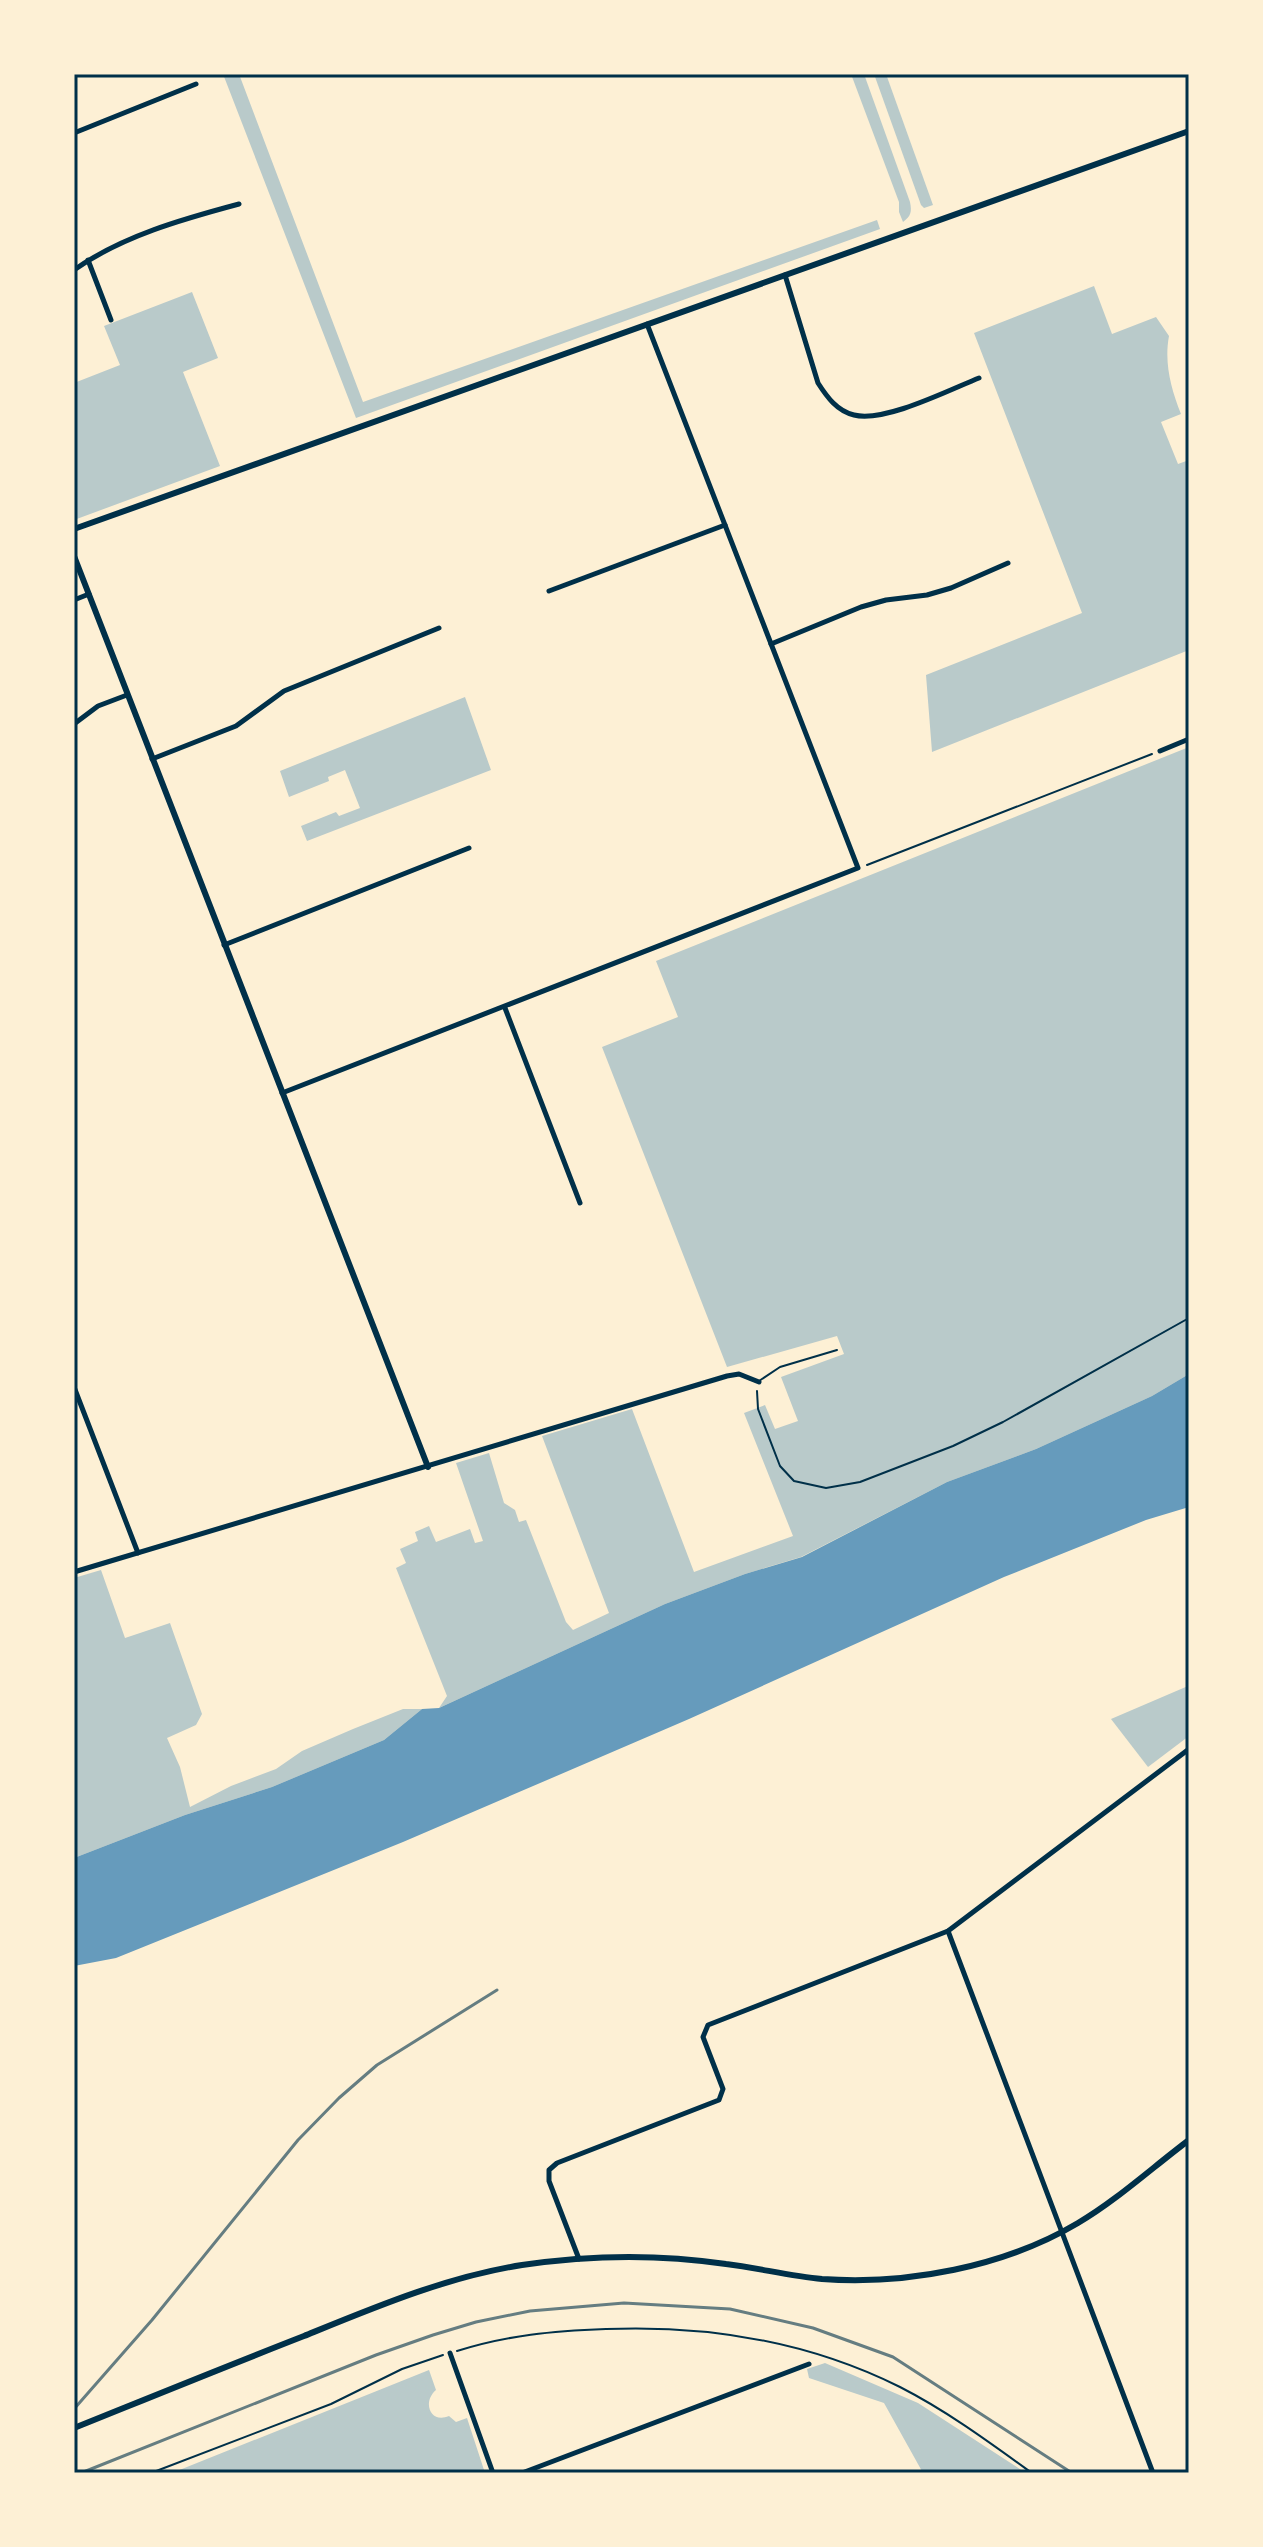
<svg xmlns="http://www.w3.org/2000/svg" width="1263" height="2547" font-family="'Asap Condensed',sans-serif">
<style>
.green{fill:#b9caca}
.water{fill:#669bbc}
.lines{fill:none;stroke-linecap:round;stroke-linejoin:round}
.path{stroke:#003049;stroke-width:2}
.service{stroke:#003049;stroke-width:2}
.minor{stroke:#003049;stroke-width:5}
.tertiary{stroke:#003049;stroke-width:6}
.rail{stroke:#657d81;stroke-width:3}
.neatline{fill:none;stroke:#003049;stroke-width:3}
</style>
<rect width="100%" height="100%" fill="#fdf0d5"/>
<!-- green -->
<g class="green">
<path d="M223 74H239L363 402 877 220 880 229 356 418Z"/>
<path d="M851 74H864L910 202C912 212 911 216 903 222L899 212V202Z"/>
<path d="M874 74H886L933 205 924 208 921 205Z"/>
<path d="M1094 286 1112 334 1156 317 1169 336C1164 363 1171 389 1181 414L1161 422 1178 464 1189 460V650L932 752 926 675 1082 613 974 333Z"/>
<path d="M192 292 218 358 183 372 220 466 74 520V383L120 365 104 326Z"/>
<path d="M465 697 491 770 307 841 301 826 336 812 339 816 360 808 345 770 328 777 329 781 289 797 280 771Z"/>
<path d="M1189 747V1374L1152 1396 1036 1449 947 1482 801 1557 745 1574 665 1604 439 1708 447 1696 396 1568 406 1563 400 1549 418 1541 415 1532 429 1526 436 1542 470 1529 475 1543 483 1541 456 1463 489 1453 504 1503 515 1510 519 1522 526 1520 566 1622 573 1630 609 1613 542 1436 632 1409 694 1572 793 1536 744 1413 765 1405 775 1429 798 1421 781 1377 844 1354 837 1336 727 1367 602 1047 678 1017 656 961Z"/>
<path d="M101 1570 125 1638 170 1623 202 1714 196 1725 167 1738 180 1767 190 1807 231 1786 276 1769 302 1751 353 1729 403 1709H422L384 1740 272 1787 185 1815 74 1858V1578Z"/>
<path d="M1188 1686 1189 1736 1148 1767 1111 1719Z"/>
<path d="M825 2363 918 2403 1026 2473H923L884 2403 809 2378 807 2369Z"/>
<path d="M429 2370 436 2390C422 2402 430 2424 449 2416L456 2422 467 2418 485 2473H172Z"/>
</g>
<!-- water -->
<path class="water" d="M1189 1374V1507L1146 1520 1004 1577 689 1719 403 1842 116 1958 74 1966V1858L185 1815 272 1787 384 1740 422 1709 439 1708 665 1604 745 1574 802 1557 947 1482 1036 1449 1152 1396Z"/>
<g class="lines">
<!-- path -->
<g class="path">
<path d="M867 865 1152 754"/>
<path d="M757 1391 758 1409 780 1466 794 1481 826 1488 860 1482 953 1446 1003 1422 1189 1318"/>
<path d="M457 2351C508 2335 553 2331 606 2329 708 2325 808 2341 900 2387 947 2411 989 2442 1032 2473"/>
<path d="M151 2473 331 2404 402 2369 443 2355"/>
</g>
<!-- service -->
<path class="service" d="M759 1381 780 1367 837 1350"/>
<!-- minor -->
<g class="minor">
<path d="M74 133 196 84"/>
<path d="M88 260 111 320"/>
<path d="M74 270C122 236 183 219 239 204"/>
<path d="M785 275 818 383C827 397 837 411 854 415 884 423 949 390 979 378"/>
<path d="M549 591 725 525"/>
<path d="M74 600 89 594"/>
<path d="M771 644 861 607 886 600 927 595 951 588 1008 563"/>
<path d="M74 724 98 706 127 695"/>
<path d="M1160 751 1189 739"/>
<path d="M152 759 236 726 284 691 439 628"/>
<path d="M224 945 469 848"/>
<path d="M505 1008 580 1203"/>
<path d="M282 1093 858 868 647 324"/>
<path d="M74 1387 138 1553"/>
<path d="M74 1572 727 1376 739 1374 759 1382"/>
<path d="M948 1931 1153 2473"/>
<path d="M579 2259 549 2181V2170L557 2163 719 2100 723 2089 703 2037 708 2025 948 1931 1189 1749"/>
<path d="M450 2353 493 2473"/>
<path d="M522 2473 809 2364"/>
</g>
<!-- tertiary -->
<g class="tertiary">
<path d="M74 529 1189 131"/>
<path d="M74 556 428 1467"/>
<path d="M74 2428C151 2397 227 2366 304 2336 375 2307 446 2277 522 2265 589 2255 659 2254 726 2264 758 2268 790 2276 822 2279 907 2285 1004 2267 1078 2223 1117 2200 1153 2167 1189 2140"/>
</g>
<!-- rail -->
<g class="rail">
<path d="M74 2409 152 2320 298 2140 339 2098 377 2065 497 1990"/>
<path d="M81 2473 376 2355 433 2335 476 2322 530 2311 624 2303 730 2309 813 2328 893 2357 1072 2473"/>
</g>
</g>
<!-- border -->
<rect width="1263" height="2547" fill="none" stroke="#fdf0d5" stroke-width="152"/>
<rect x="76" y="76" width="1111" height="2395" class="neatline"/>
</svg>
